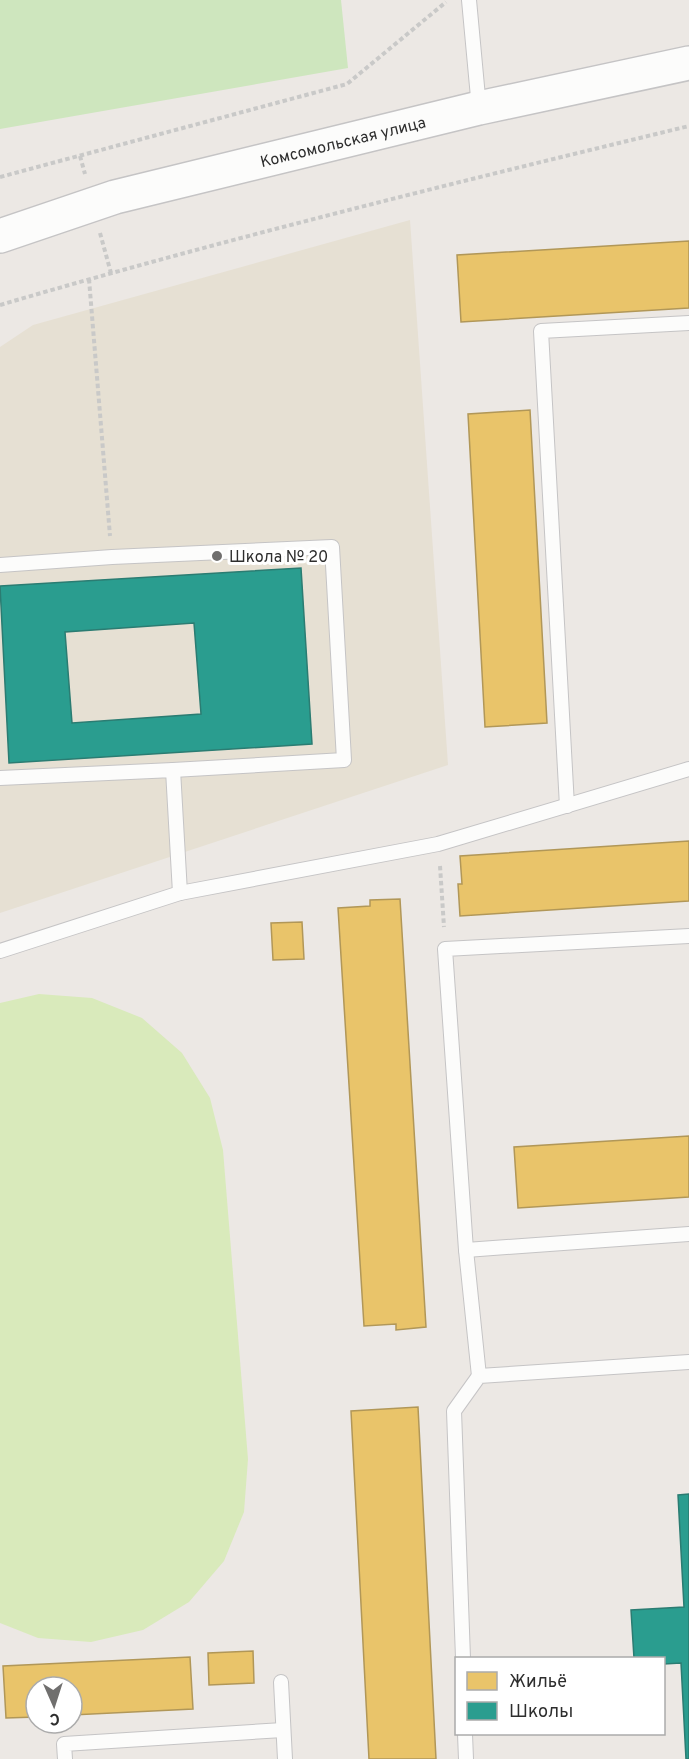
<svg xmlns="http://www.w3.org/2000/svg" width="689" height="1759" font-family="Overpass,sans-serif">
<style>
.education{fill:#e6e0d3}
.green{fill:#cee6be}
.pitch{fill:#d9eabb}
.homes{fill:#e9c46a;stroke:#b19758;stroke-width:1.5}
.schools{fill:#2a9d8f;stroke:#2b7c72;stroke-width:1.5;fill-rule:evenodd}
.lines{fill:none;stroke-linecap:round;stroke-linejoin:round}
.service-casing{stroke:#c5c4c5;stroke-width:16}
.secondary-casing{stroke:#c5c4c5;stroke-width:36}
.path{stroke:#c9c9c8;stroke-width:4;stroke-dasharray:4.5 3;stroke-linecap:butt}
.service{stroke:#fcfcfb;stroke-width:14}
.secondary{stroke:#fcfcfb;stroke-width:33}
.poi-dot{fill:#706f6e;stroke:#fff;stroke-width:2}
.labels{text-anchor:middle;stroke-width:6;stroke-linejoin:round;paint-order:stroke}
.street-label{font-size:16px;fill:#2e2e2e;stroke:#fff}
.poi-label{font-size:16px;fill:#2e2e2e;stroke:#fff;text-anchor:start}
</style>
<rect width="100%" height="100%" fill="#ece8e4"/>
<!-- education -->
<path class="education" d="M410 220 448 765 0 913V347L33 325Z"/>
<!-- green -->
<path class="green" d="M0 0H341L348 68 0 129Z"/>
<!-- pitch -->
<path class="pitch" d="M39 994 92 998 142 1018 182 1053 210 1098 223 1150 248 1459 244 1512 224 1561 189 1602 143 1630 91 1642 38 1638 0 1623V1003Z"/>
<!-- homes -->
<g class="homes">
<path d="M689 241V308L461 322 457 255Z"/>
<path d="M530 410 547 723 485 727 468 414Z"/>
<path d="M689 841V901L460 916 458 884H462L460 856Z"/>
<path d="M400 899 426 1327 396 1330V1324L364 1326 338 908 370 906V900Z"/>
<path d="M302 922 304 959 273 960 271 923Z"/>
<path d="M689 1136V1197L518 1208 514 1147Z"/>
<path d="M418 1407 436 1759H369L351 1411Z"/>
<path d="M253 1651 254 1683 209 1685 208 1653Z"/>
<path d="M190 1657 193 1709 72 1715V1687H36V1717L6 1718 3 1666Z"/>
</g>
<!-- schools -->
<g class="schools">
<path d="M301 568 312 744 9 763 0 586ZM194 623 201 714 72 723 65 632Z"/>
<path d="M689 1494V1759H686L681 1663 664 1664V1658H634L631 1610 684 1607 678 1495Z"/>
</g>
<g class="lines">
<!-- service casing -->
<g class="service-casing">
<g id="service">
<path d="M469 0 479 108"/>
<path d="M0 565 112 557 332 547 344 760 173 770"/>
<path d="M0 778 173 770 180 893"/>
<path d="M567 806 541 331 689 323"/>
<path d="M0 951 180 893 438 844 689 769"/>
<path d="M466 1250 689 1234"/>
<path d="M479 1376 466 1250 445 949 689 936"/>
<path d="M463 1658 454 1411 479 1376 689 1362"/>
<path d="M281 1682 285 1759"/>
<path d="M465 1734 466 1759"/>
<path d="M65 1759 64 1744 283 1730"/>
</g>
</g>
<!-- secondary casing -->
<g class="secondary-casing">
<g id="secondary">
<path id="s1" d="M0 236 115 197 479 108 689 63"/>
</g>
</g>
<!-- path -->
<g class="path">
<path d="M80 156 85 174"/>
<path d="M0 177 347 84 446 2"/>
<path d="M100 233 111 273"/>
<path d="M89 279 110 536"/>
<path d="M0 305C228 238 458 182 689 126"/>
<path d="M440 866 444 927"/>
</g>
<!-- service -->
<use href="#service" class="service"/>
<!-- secondary -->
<use href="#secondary" class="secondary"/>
</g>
<!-- markers -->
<circle class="poi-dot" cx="217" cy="556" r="6"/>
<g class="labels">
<!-- street labels -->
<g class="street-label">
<text dy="6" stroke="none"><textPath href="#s1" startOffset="356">Комсомольская улица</textPath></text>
</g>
<!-- poi labels -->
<g class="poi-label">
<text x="229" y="562">Школа № 20</text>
</g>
</g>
<!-- legend -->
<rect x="455" y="1657" width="210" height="78" fill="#ffffff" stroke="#ababab" stroke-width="1.5"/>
<rect x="467" y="1672" width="30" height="18" fill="#e9c46a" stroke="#ababab" stroke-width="1.5"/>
<text x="509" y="1687" font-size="18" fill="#2e2e2e">Жильё</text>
<rect x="467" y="1702" width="30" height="18" fill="#2a9d8f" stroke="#ababab" stroke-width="1.5"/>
<text x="509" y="1717" font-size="18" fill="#2e2e2e">Школы</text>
<!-- north arrow -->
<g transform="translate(54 1705) rotate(177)"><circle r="28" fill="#ffffff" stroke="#ababab" stroke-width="1.5"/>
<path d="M0-4.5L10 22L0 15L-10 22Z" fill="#706f6e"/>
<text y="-9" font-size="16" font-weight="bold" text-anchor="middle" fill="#2e2e2e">С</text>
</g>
</svg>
